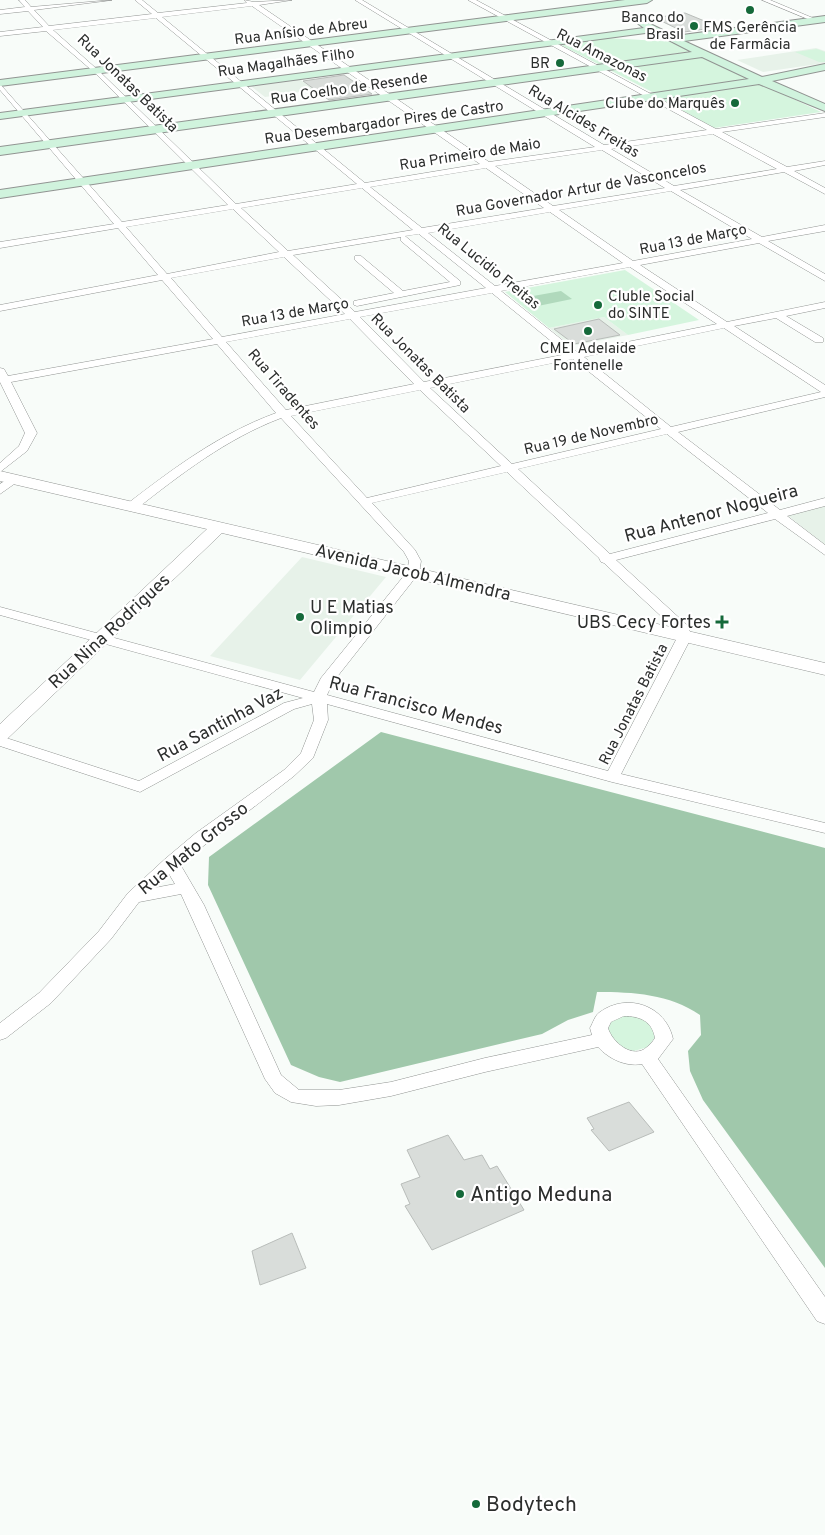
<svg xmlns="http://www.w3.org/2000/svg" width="825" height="1535" font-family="Overpass,sans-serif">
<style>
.built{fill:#e7f2e9}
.green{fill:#d5f5de}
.forest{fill:#a0c8ab}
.water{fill:#b0d9bc}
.building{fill:#d9ddda;stroke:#b9bdba}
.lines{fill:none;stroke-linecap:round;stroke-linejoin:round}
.minor-casing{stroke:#919492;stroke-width:1}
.tertiary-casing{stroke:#919492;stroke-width:1}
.secondary-casing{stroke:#919492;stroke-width:2}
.minor{fill:#fff;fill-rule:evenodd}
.tertiary{fill:#fff;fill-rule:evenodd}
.secondary{fill:#d0f3dd;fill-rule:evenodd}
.poi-dot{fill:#15693a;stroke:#fff;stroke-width:2}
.labels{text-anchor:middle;stroke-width:4.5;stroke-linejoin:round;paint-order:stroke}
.far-poi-label{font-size:15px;fill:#2c2e2d;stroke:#fff;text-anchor:end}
.far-street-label{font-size:15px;fill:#2c2e2d;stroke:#fff}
.street-label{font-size:18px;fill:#2c2e2d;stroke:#fff}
.poi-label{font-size:18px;fill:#2c2e2d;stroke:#fff;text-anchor:start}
.near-poi-label{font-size:21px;fill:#2c2e2d;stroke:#fff;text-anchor:start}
</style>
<rect width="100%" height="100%" fill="#f8fcf9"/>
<!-- built -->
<g class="built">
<path d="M816 48 825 51V63L763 72 737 60Z"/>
<path d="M298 78 315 90 265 97 248 84Z"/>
<path d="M604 317 628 335 571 346 549 328Z"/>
<path d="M825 505V545L786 514Z"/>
<path d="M302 557 386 577 300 680 210 656Z"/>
</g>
<!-- green -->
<g class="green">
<path d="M608 38 677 42 692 51 600 65 557 43Z"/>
<path d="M817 49 825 52V62H819L795 52Z"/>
<path d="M702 57 755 78 654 93 606 68Z"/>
<path d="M758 82 821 112 714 128 660 98Z"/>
<path d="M625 270 699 320 628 335 604 317 549 328 505 292Z"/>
<path d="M625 1015C643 1017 650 1019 655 1037L648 1047 634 1051 618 1047 607 1031 612 1020Z"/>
</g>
<!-- forest -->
<path class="forest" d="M381 732 825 848V1268L703 1100 690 1071 688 1051 701 1035 700 1015C669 994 634 992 597 992L593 1012 568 1020 542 1034 340 1082 319 1077 291 1065 208 885 209 857Z"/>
<!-- water -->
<path class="water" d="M561 291 572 299 533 307 522 298Z"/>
<!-- building -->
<g class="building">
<path d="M685 13 719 27 684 32 655 18Z"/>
<path d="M344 75 372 94 329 100 303 81Z"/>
<path d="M599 319 620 335 574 344 554 329Z"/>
<path d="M629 1102 654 1132 609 1151 591 1130 594 1129 587 1118Z"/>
<path d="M448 1135 464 1160 482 1155 490 1169 497 1166 524 1210 432 1250 405 1206 410 1204 401 1184 420 1177 407 1150Z"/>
<path d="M292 1233 306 1268 260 1285 252 1251Z"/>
</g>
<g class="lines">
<!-- minor casing -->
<g class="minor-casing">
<g id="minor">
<path d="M19 0H25L31 7 112 0 34 10 49 26 152 14 135 0H142L158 13 247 3 244 0 254 2 292 0 259 5 489 162 595 147 355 0H362L604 145 707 130 468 0H476L716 129 825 113V117L722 132 787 167 825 161V165L794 171 825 188V194L784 172 680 190 762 237 825 225V231L768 241 825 274V281L759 243 640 265 727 322 825 302V308L786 316 823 338V342H815L776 318 734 326 825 385V397L678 432 780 510 825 498V506L787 516 825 545V555L775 519 616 560 687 625 692 636 621 774 825 823V833L612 782 327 704 328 720 313 758 294 776 180 864 204 905 281 1075 299 1090H339L391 1082 485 1058 592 1035 590 1028C593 1023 595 1015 600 1012 628 992 666 1006 673 1039L658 1059 825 1297V1324L817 1321 642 1064C626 1067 609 1059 598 1047L485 1072 391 1096 339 1105 316 1106 291 1102 275 1093 265 1079 181 894 139 902 111 939 51 1003 6 1038 0 1040V1023L39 993 99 931 128 893 165 859 196 833 284 770 301 753 314 720 312 704 294 709 140 792 0 746V736L139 781 284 703 303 698 0 615V607L314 692 321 678 407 572 409 561 404 552 281 418C226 439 181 474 135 510H127L125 507 127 504C174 468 219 434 276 413L217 344 11 382 37 433 27 451 0 472V463L19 446 25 433 0 382V368L4 369 8 376 213 339 162 280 0 311V305L158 275 118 228 0 248V242L114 224 0 90V84L122 222 228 205 95 73 46 31 0 36V32L43 27 28 11 0 14V10L25 7ZM252 6 480 164 365 183 162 17ZM156 18 357 184 236 204 99 71 53 30ZM713 134 777 169 674 186 611 149ZM602 150 665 188 553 206 495 166ZM486 168 544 208 422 228 370 187ZM362 188 413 230 288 251 241 208ZM671 191 752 239 633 261 559 210ZM233 209 279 252 167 274 126 227ZM550 212 623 263 495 286 428 233ZM419 234 486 288 355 312 293 255 401 237V241L450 282 403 291 361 256H355V260L394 293 354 301V305L357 306 460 285V281L405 236ZM284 257 345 314 222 337 171 278ZM630 267 717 324 577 352 501 291ZM492 293 567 354 424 382 360 317ZM350 319 414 384 286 410 226 342ZM724 328 821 392 671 427 584 357ZM573 359 661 429 512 464 430 388ZM420 390 501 466 367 498 291 416ZM667 434 768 513 610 554 518 469ZM507 472 599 558 601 562 604 563 676 630 678 636 608 771 327 695 333 682 419 573 421 561 415 550 372 503ZM169 874 175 884 154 888ZM624 1016C640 1016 652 1021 655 1038 653 1041 650 1045 647 1047 633 1060 612 1042 608 1028L611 1022Z"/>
<path d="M762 0H770L820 21 815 22Z"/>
<path d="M13 476 17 478V482L0 494V484Z"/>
</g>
</g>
<!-- tertiary casing -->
<g class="tertiary-casing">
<path id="tertiary" d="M0 471 825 663V675L222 533 7 739 0 741V724L207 529 0 481Z"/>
</g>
<!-- secondary casing -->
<g class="secondary-casing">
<g id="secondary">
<path d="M625 0H652L647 3 0 86V80Z"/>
<path d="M825 16V22L684 41 762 77 825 64V70L772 81 825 104V111L759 84 0 198V190L749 79 702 57 0 155V147L692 52 653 32 0 119V113L644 28 637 23 642 20 675 36Z"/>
</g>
</g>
<!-- minor -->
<use href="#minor" class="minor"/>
<!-- tertiary -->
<use href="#tertiary" class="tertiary"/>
<!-- secondary -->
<use href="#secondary" class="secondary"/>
</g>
<!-- markers -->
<g class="poi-dot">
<circle cx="750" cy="10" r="5"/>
<circle cx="694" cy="26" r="5"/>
<circle cx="560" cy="63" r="5"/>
<circle cx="735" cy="103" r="5"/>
<circle cx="598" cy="305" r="5"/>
<circle cx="588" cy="331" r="5"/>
<circle cx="300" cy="617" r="5"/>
<path d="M719.5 614.5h5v5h5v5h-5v5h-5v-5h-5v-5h5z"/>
<circle cx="460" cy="1194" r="5"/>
<circle cx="476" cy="1504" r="5"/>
</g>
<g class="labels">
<!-- far-poi labels -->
<g class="far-poi-label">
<text x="684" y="22">Banco do<tspan x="684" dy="17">Brasil</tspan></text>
<text x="750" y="32" text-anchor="middle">FMS Gerência<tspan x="750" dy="17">de Farmâcia</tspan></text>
<text x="550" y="68">BR</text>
<text x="725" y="108">Clube do Marquês</text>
<text x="608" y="301" text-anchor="start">Cluble Social<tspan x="608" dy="17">do SINTE</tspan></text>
<text x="588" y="353" text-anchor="middle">CMEI Adelaide<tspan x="588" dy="17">Fontenelle</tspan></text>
</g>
<!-- far-street labels -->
<g class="far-street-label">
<text transform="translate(301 31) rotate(-7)" y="5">Rua Anísio de Abreu</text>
<text transform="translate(602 55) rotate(27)" y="5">Rua Amazonas</text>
<text transform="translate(286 62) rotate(-8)" y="5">Rua Magalhães Filho</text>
<text transform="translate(128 83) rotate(44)" y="5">Rua Jonatas Batista</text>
<text transform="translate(349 88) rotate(-8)" y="5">Rua Coelho de Resende</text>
<text transform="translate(584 121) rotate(31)" y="5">Rua Alcides Freitas</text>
<text transform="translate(384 122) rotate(-8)" y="5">Rua Desembargador Pires de Castro</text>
<text transform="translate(470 154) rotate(-9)" y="5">Rua Primeiro de Maio</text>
<text transform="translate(581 189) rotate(-10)" y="5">Rua Governador Artur de Vasconcelos</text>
<text transform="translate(693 239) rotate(-11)" y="5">Rua 13 de Março</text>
<text transform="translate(489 266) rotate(39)" y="5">Rua Lucidio Freitas</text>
<text transform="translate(295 312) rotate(-10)" y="5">Rua 13 de Março</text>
<text transform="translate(421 363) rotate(45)" y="5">Rua Jonatas Batista</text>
<text transform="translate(284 389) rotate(49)" y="5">Rua Tiradentes</text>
<text transform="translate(591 434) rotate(-13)" y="5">Rua 19 de Novembro</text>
<text transform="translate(633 704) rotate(-63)" y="5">Rua Jonatas Batista</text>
</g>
<!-- street labels -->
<g class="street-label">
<text transform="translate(711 513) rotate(-15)" y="6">Rua Antenor Nogueira</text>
<text transform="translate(413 572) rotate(13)" y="6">Avenida Jacob Almendra</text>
<text transform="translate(109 631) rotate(-43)" y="6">Rua Nina Rodrigues</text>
<text transform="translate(416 705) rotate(15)" y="6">Rua Francisco Mendes</text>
<text transform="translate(220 724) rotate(-28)" y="6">Rua Santinha Vaz</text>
<text transform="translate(193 848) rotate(-39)" y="6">Rua Mato Grosso</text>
</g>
<!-- poi labels -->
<g class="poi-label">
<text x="310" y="613">U E Matias<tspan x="310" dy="21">Olimpio</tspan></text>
<text x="711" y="628" text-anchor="end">UBS Cecy Fortes</text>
</g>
<!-- near-poi labels -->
<g class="near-poi-label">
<text x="470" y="1201">Antigo Meduna</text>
<text x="486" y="1511">Bodytech</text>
</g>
</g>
</svg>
